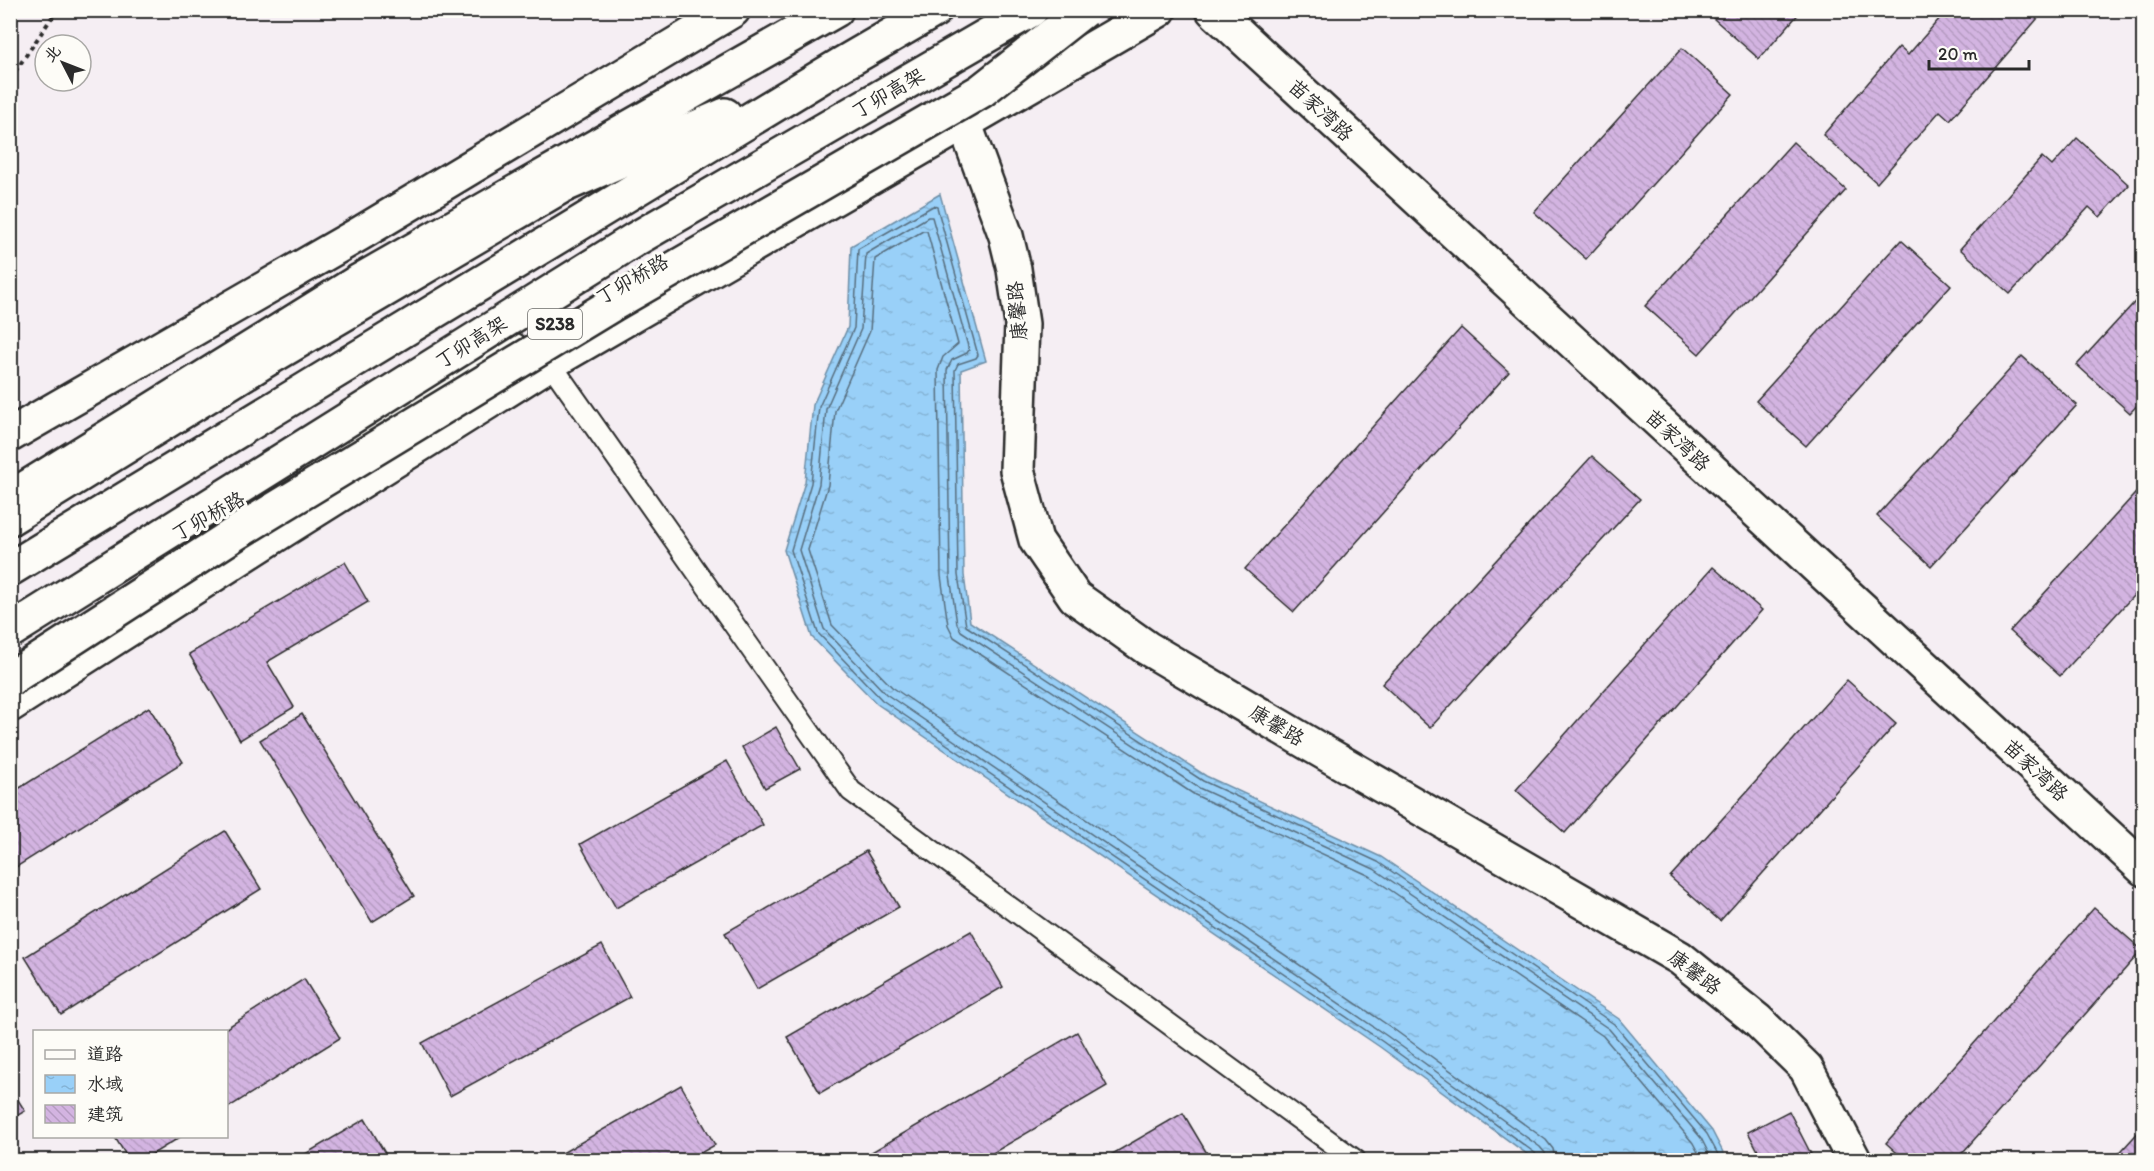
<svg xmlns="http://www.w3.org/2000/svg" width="2154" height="1171" font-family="Itim,'LXGW WenKai TC',sans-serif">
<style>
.water{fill:url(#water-ripples);stroke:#6d8ea6;stroke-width:1.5}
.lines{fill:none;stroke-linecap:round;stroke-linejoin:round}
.shore{stroke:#576d7d;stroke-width:1.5}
.building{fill:url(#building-back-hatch);stroke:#2b2b2b;stroke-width:1.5}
.lane-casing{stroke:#2b2b2b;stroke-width:24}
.street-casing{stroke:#2b2b2b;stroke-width:38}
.secondary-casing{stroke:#2b2b2b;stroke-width:38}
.primary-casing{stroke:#2b2b2b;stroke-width:38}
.highway-casing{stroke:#2b2b2b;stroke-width:38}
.path{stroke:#2b2b2b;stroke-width:4;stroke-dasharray:4.5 4.5;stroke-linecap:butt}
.lane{stroke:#fdfcf7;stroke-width:20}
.street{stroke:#fdfcf7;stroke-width:33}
.secondary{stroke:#fdfcf7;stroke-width:33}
.primary{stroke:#fdfcf7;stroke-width:33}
.highway{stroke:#fdfcf7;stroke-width:33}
.highway-bridge-casing{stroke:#2b2b2b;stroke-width:38;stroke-linecap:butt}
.highway-bridge{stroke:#fdfcf7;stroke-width:33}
.labels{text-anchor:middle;stroke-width:6;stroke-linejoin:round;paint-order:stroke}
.shield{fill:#fdfcf7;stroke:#6a6a68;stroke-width:1.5}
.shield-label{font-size:18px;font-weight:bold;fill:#2b2b2b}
.street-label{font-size:20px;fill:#2b2b2b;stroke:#fdfcf7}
</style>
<defs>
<pattern id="water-ripples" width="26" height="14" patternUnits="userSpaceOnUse" patternTransform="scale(1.5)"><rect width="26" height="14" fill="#99d0f8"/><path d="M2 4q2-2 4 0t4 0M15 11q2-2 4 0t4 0" fill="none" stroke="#84b3d5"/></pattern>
<pattern id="building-back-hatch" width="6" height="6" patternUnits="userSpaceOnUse" patternTransform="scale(1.5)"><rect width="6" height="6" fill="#d3b4e1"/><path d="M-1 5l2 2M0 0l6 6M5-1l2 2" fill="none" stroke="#b59bc1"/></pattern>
</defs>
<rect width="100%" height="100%" fill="#f5eef3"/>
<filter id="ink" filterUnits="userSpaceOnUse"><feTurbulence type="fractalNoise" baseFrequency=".0167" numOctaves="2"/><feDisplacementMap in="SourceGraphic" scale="12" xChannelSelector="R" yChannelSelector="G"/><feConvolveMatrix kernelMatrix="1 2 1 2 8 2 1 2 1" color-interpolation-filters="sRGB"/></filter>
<g filter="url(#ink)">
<!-- water -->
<path class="water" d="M940 194 986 361 961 370 964 575 970 622 1206 776 1381 857 1619 1019 1712 1131 1727 1160H1535L1380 1047 877 704 812 637 784 550 805 482 813 405 848 327 851 246Z"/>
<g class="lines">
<!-- shore -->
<g class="shore">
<path d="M1538 1160 1535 1153 1383 1042 882 700 818 633 791 550 811 483 819 407 854 328 858 249 933 206 937 207 978 355 976 358 958 364 955 370 958 575 966 626 1203 781 1378 862 1614 1024 1707 1134 1721 1160"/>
<path d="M1546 1160 1545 1153 1540 1147 1387 1036 886 694 824 629 799 550 819 484 826 409 861 329 866 254 928 217H932L969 350 967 353 952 360 947 370 950 576 957 624 961 631 1199 788 1374 869 1609 1029 1701 1138 1712 1160"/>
<path d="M1555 1160 1553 1149 1546 1140 1392 1028 892 687 832 625 808 550 828 485 835 411 870 331 875 259 923 231H927L958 344 943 357 938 370 941 576 948 625 954 637 1195 795 1370 876 1603 1036 1693 1143 1702 1160"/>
</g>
</g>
<!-- building -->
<g class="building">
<path d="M1704 10H1802L1759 59Z"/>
<path d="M1947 10H2045L1950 120 1940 111 1877 183 1823 135 1899 47 1908 55Z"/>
<path d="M1682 48 1733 94 1586 259 1534 212Z"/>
<path d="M2077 138 2129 185 2100 217 2089 207 2010 294 1960 249 2042 157 2052 166Z"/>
<path d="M1793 142 1846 190 1699 354 1645 306Z"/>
<path d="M1901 240 1951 285 1806 446 1756 401Z"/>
<path d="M2144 292V398L2130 413 2077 365Z"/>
<path d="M1461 328 1509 372 1294 612 1245 569Z"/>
<path d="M2022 356 2077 405 1931 566 1877 516Z"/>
<path d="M1592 456 1640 499 1430 728 1382 684Z"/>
<path d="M2144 484V584L2060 676 2010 631Z"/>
<path d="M345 562 368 602 267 662 294 707 240 740 189 654Z"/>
<path d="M1713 567 1762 610 1565 833 1516 790Z"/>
<path d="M1847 680 1896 724 1720 921 1670 877Z"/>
<path d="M149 707 183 762 10 871V794Z"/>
<path d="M302 714 414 896 372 922 260 740Z"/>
<path d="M776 727 800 769 765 788 742 747Z"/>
<path d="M727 761 763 825 616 908 580 844Z"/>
<path d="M225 831 261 889 61 1015 25 957Z"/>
<path d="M866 851 899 907 757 989 725 933Z"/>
<path d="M2094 908 2142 950 1956 1160H1905L1886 1143Z"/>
<path d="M971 931 1003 987 820 1093 787 1037Z"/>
<path d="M602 945 630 997 450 1096 422 1043Z"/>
<path d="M304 979 340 1038 226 1109V1032H220Z"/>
<path d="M1077 1032 1107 1086 981 1160H858Z"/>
<path d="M681 1085 715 1145 688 1160H550Z"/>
<path d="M10 1087 25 1111 10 1120Z"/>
<path d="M1789 1111 1814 1160H1763L1748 1132Z"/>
<path d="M1183 1113 1211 1160H1102Z"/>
<path d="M365 1119 389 1160H295Z"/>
<path d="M2144 1126V1160H2113Z"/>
<path d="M114 1136H182L143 1160H129Z"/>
</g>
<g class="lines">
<!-- lane casing -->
<g class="lane-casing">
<path id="lane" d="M546 354 550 363 851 791 1355 1160"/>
</g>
<!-- street casing -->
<g class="street-casing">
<g id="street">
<path d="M964 122 1006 236 1014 269 1022 324 1017 470 1036 540 1075 597 1147 648 1313 746 1680 958 1757 1020 1806 1068 1854 1160"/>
<path d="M10 435 361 233 733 10"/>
<path d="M10 705 282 531 550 363 1159 10"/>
</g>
</g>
<!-- secondary casing -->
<g class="secondary-casing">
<path id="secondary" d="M1213 10 2144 869"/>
</g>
<!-- primary casing -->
<g class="primary-casing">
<g id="primary">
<path d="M309 460 511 349"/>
<path d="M10 498 361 280 836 10"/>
</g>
</g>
<!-- highway casing -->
<g class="highway-casing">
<g id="highway">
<path d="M10 518 269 358 560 187 725 115"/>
<path d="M10 569 842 64 935 10"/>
</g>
</g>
<!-- path -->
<path class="path" d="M10 79 57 10"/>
<!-- lane -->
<use href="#lane" class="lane"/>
<!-- street -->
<use href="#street" class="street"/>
<!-- secondary -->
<use href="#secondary" class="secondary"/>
<!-- primary -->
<use href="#primary" class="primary"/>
<!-- highway -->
<use href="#highway" class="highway"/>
<!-- highway-bridge casing -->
<g class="highway-bridge-casing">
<g id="highway-bridge">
<path d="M10 631 634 240 1031 10"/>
<path d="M10 679 236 533 613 304 981 91 1084 10"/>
</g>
</g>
<!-- highway-bridge -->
<use href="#highway-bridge" class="highway-bridge"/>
</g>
</g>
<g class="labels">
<!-- shield labels -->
<rect class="shield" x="528" y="309" width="54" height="30" rx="4.5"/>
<g class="shield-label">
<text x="555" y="330">S238</text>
</g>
<!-- street labels -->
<g class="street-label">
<text transform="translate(888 93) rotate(-30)" y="7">丁卯高架</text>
<text transform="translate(1321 110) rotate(43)" y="7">苗家湾路</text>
<text transform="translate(632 279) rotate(-30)" y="7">丁卯桥路</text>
<text transform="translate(1017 311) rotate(-95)" y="7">康馨路</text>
<text transform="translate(471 342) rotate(-32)" y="7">丁卯高架</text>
<text transform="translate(1678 440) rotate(43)" y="7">苗家湾路</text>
<text transform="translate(208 516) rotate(-29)" y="7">丁卯桥路</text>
<text transform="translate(1277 725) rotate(31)" y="7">康馨路</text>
<text transform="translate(2036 770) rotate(43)" y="7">苗家湾路</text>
<text transform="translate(1695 972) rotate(37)" y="7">康馨路</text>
</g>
</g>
<!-- margin -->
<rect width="2154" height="1171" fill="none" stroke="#fdfcf7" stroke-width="36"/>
<rect x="18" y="18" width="2118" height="1135" fill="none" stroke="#2b2b2b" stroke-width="2" filter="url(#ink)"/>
<!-- legend -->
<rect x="33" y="1030" width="195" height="108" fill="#fdfcf7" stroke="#a9a8a5" stroke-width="1.5"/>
<rect x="45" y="1050" width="30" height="9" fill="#fdfcf7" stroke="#a9a8a5" stroke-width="1.5"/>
<text x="87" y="1060" font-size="18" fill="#2b2b2b">道路</text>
<rect x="45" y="1075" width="30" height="18" fill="url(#water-ripples)" stroke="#a9a8a5" stroke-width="1.5"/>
<text x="87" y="1090" font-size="18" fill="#2b2b2b">水域</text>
<rect x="45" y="1105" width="30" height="18" fill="url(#building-back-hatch)" stroke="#a9a8a5" stroke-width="1.5"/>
<text x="87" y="1120" font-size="18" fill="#2b2b2b">建筑</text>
<!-- north arrow -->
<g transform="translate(63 63) rotate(312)"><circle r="28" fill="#fdfcf7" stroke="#a9a8a5" stroke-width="1.5"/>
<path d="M0-4.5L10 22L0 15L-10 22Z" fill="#2b2b2b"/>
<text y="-9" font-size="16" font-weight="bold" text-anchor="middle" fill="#2b2b2b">北</text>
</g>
<!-- scale -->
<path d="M1929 60v9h100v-9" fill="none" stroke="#2b2b2b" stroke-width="3"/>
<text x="1938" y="60" font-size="18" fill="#2b2b2b" stroke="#fdfcf7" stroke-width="4.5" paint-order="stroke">20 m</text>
</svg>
